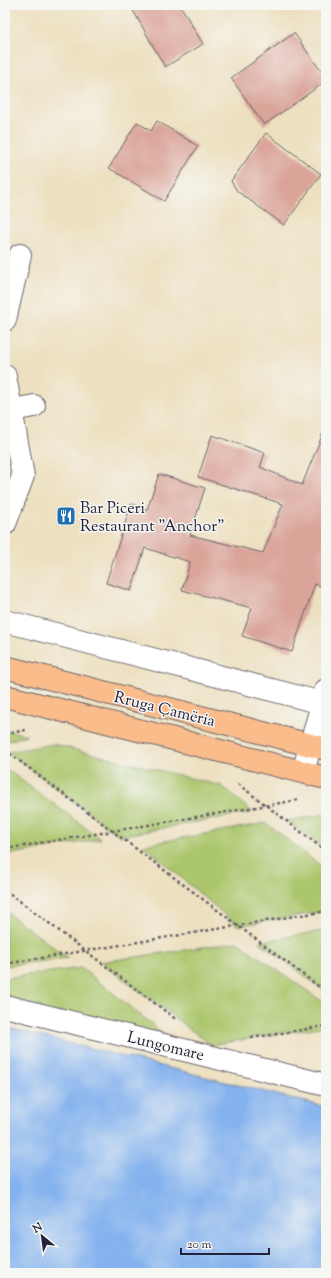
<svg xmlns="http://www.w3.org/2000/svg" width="331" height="1278" font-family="'Sorts Mill Goudy',serif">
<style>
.green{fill:#abc66c;stroke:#667454}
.water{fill:#84b2ee;stroke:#536a94}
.building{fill:#daa499}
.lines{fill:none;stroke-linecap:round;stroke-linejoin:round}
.minor-casing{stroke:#69646a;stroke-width:24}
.major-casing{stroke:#69646a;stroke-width:24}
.path{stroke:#69646a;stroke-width:2.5;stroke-dasharray:3 3;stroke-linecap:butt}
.minor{stroke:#fff;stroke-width:22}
.major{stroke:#fabc8b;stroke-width:22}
.labels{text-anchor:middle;stroke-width:3;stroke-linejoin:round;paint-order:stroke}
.poi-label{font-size:16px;fill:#22223b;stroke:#f6f6f2;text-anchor:start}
.street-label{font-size:16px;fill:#22223b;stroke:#f6f6f2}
</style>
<rect width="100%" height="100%" fill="#f6f6f2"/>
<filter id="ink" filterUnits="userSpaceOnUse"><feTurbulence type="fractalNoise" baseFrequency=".025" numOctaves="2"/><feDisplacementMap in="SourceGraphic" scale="8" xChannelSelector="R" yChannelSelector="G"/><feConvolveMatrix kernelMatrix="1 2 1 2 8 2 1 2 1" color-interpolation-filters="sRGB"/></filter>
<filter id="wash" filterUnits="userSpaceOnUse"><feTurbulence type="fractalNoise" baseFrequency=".012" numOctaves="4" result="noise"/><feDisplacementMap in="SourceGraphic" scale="16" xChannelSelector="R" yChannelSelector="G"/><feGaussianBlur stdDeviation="0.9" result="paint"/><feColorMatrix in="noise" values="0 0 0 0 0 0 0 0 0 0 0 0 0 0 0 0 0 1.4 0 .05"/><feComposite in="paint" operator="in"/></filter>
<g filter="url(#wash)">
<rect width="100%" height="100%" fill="#ede0c0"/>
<!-- green -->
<g class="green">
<path d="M5 730 27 735 5 742Z"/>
<path d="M53 744 222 786 252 812 120 836 8 752Z"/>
<path d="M5 768 101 839 5 855Z"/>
<path d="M326 814V851L287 821Z"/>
<path d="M266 823 326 870V911L238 926 143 845Z"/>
<path d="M5 911 68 958 5 966Z"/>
<path d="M326 930V992L259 942Z"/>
<path d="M237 942 326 1004V1026L211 1045 101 962Z"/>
<path d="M81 968 186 1051 5 1004V978Z"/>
</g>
<!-- water -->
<path class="water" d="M5 1027 326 1107V1273H5Z"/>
<g id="blocks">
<!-- building -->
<g class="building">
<path d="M130 5H180L203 44 165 67Z"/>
<path d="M294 33 326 78V81L264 125 231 78Z"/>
<path d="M157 121 198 146 164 201 109 168 137 122 151 131Z"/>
<path d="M266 133 321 174 284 225 237 191 231 181Z"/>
<path d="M325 428 326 589 315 584 292 652 242 636 252 608 182 590 190 562 145 548 131 591 106 583 131 504 147 510 159 474 205 488 190 535 263 553 283 504 198 477 212 435 265 453 260 467 302 485Z"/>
</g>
</g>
</g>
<g filter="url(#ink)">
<use href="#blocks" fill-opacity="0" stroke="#69646a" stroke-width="1"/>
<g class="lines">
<!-- minor casing -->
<g class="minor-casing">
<g id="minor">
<path d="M5 320 20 255"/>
<path d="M5 376 23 476 5 524"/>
<path d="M12 410 34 406"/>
<path d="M5 621 326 704"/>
<path d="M303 772 326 690"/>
<path d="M5 1006 326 1085"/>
</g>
</g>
<!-- major casing -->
<g class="major-casing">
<g id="major">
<path d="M5 667 326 749"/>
<path d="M5 696 326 778"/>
</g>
</g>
<!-- path -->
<g class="path">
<path d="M5 734 26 730"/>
<path d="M5 750 326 992"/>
<path d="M238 784 326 851"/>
<path d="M5 849 298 800"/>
<path d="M5 890 177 1020"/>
<path d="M5 964 326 911"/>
<path d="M251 1038 326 1026"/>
</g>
<!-- minor -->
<use href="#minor" class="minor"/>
<!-- major -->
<use href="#major" class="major"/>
</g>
</g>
<!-- icons -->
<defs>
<g id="restaurant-square" transform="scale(1)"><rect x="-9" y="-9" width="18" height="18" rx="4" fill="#1f6fb2" stroke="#f6f6f2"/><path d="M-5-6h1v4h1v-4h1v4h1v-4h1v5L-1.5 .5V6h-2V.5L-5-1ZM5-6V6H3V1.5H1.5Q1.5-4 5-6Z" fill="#fff"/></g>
</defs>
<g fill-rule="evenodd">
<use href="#restaurant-square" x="66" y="516"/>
</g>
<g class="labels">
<!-- poi labels -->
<g class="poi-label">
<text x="80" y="513">Bar Piceri<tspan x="80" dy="18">Restaurant "Anchor"</tspan></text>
</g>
<!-- street labels -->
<g class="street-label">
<text transform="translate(165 708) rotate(14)" y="6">Rruga Çamëria</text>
<text transform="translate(166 1045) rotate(14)" y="6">Lungomare</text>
</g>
</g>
<!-- margin -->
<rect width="331" height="1278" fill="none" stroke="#f6f6f2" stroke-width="20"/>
<!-- north arrow -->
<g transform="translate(42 1236) rotate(331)" stroke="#f6f6f2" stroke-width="3" paint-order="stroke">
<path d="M0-3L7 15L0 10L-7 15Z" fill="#22223b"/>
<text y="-6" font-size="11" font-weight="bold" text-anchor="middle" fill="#22223b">N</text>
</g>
<!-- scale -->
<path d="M181 1248v6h88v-6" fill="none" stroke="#22223b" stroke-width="2"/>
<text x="187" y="1248" font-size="12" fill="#22223b" stroke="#f6f6f2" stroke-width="3" paint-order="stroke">20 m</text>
</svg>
